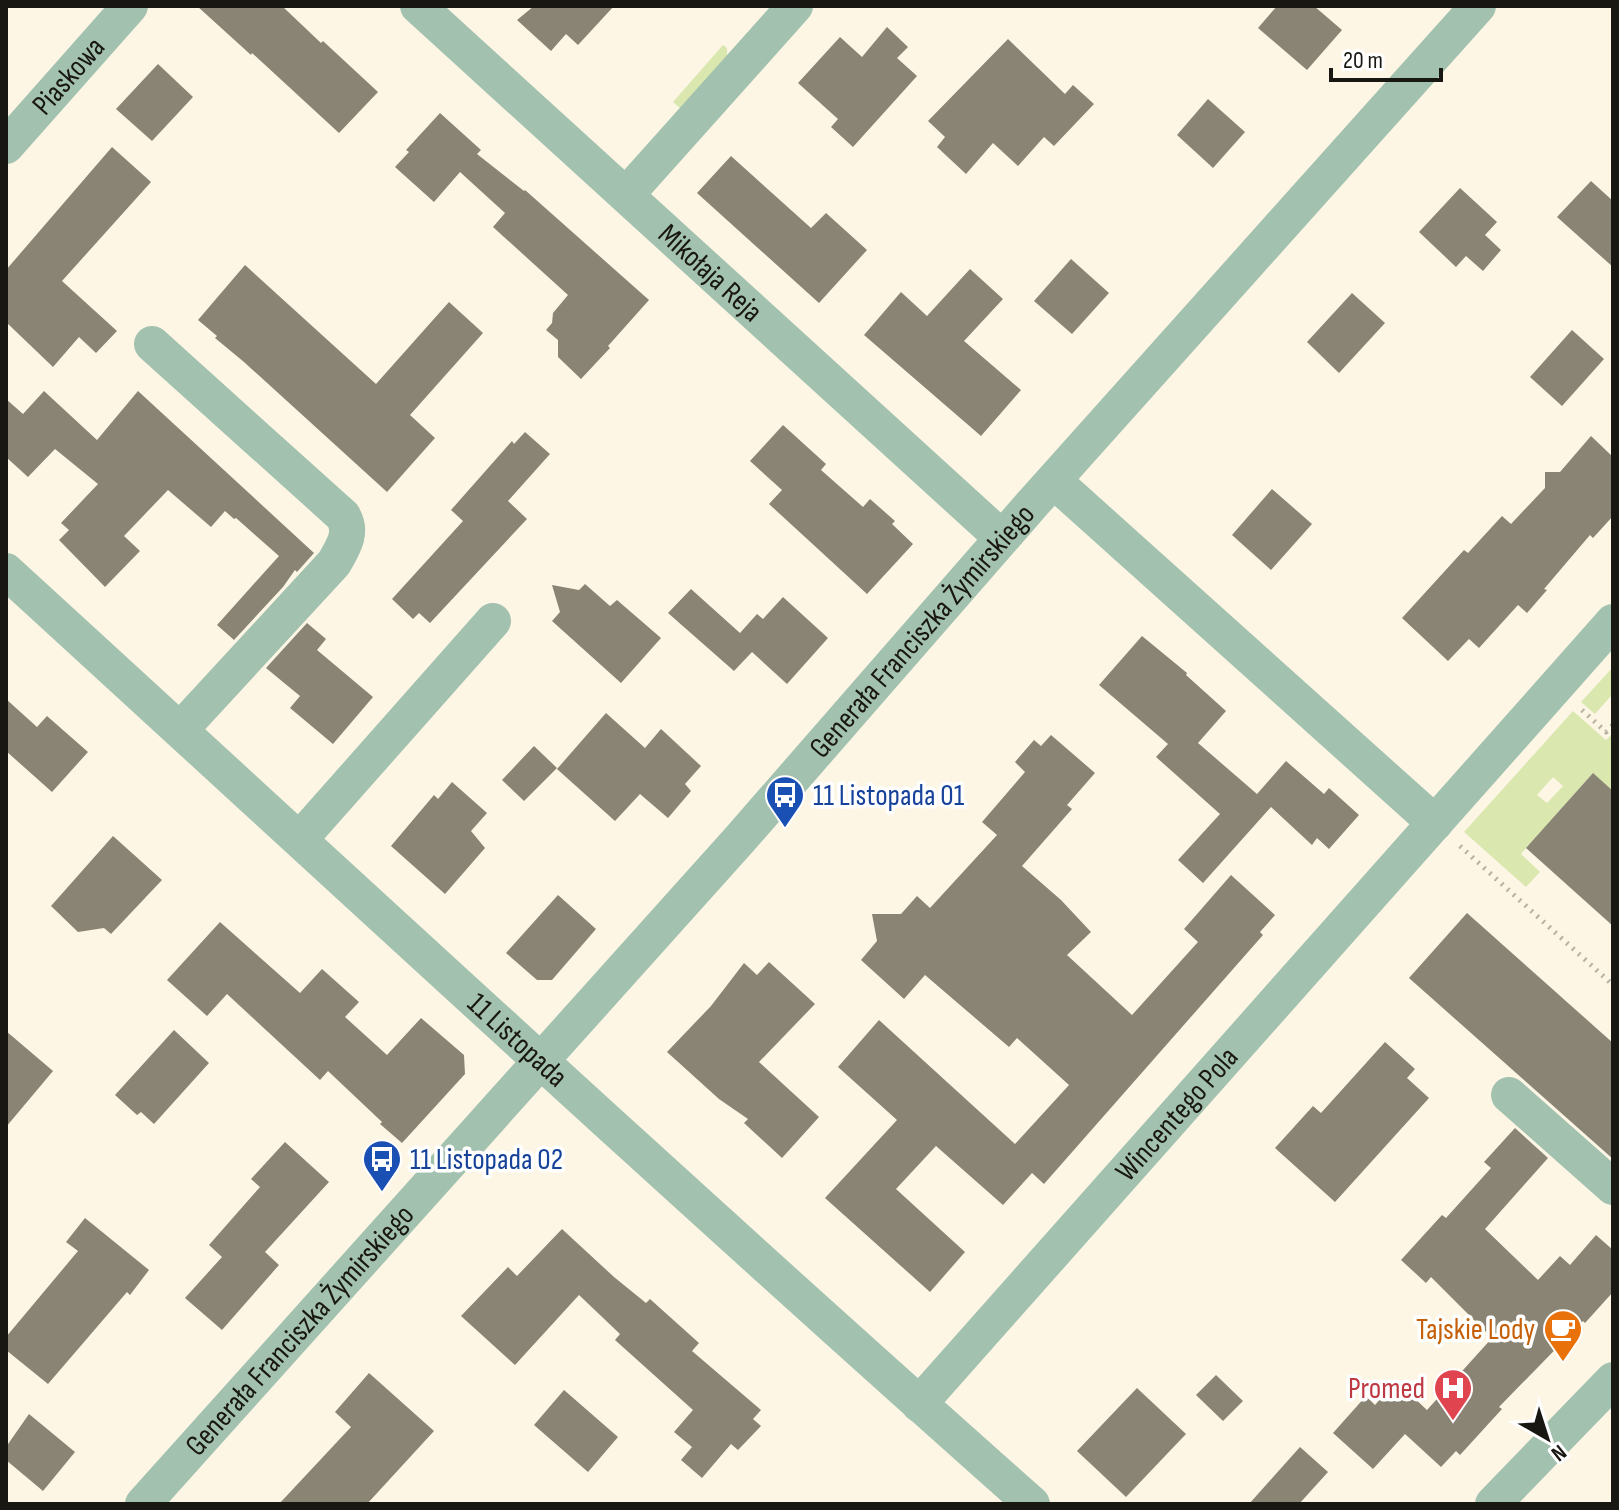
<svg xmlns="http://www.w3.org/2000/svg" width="1619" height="1510" font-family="'Sofia Sans Condensed',sans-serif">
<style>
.green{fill:#dae8b0;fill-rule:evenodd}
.building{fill:#8a8475}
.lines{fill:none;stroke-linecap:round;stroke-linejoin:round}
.path{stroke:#b6b1a3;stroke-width:5;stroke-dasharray:2 6;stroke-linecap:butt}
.minor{stroke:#a3c1af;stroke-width:36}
.labels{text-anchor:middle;stroke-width:7;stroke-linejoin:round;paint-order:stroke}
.street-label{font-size:30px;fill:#191711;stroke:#fff}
.transit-label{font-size:30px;fill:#164399;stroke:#fff;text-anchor:start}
.food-label{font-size:30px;fill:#c56008;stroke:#fff;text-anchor:end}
.health-label{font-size:30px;fill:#be3a42;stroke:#fff;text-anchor:end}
</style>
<rect width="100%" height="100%" fill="#fdf6e5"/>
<!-- green -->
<g class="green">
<path d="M723 45 727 48V60L682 110 673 102Z"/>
<path d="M1613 667V697L1611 696 1595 714 1581 702Z"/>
<path d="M1573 711 1606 740 1613 733V791L1592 774 1521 854 1540 872 1526 887 1464 832ZM1553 777 1563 786 1547 803 1537 795Z"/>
</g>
<!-- building -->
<g class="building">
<path d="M197 6H282L321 43 323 41 378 92 339 133 252 53 251 55Z"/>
<path d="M534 6H614L578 45 566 34 551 51 517 20Z"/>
<path d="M1277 6H1314L1342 30 1307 70 1258 28Z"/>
<path d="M887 27 908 47 897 58 917 76 853 147 831 127 838 119 798 83 840 37 862 57Z"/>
<path d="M1008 39 1065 94 1073 85 1094 104 1054 146 1044 137 1018 166 993 143 966 174 937 147 945 137 928 121Z"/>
<path d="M158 64 193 97 152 141 116 109Z"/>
<path d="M1208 99 1245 132 1213 168 1177 135Z"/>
<path d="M440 113 481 150 477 154 524 191 525 190 649 300 608 346 610 348 581 379 558 357V340L546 330 552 323 553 313 568 295 493 227 505 213 460 172 434 202 395 167 409 152 406 150Z"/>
<path d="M112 147 151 182 62 281 117 331 96 353 79 337 53 367 6 322V270Z"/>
<path d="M731 156 811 228 826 213 867 250 819 303 697 193Z"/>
<path d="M1591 181 1613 201V267L1557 217Z"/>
<path d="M1460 188 1497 222 1485 235 1501 250 1483 271 1466 256 1456 267 1419 232Z"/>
<path d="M1071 259 1109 293 1072 334 1034 301Z"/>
<path d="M245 265 376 384 449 302 483 333 410 415 435 438 387 492 244 362 215 338 217 336 198 320Z"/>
<path d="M970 269 1003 299 964 341 1021 390 981 436 864 335 901 292 927 316Z"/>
<path d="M1352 293 1385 323 1339 373 1307 342Z"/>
<path d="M1572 330 1604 359 1562 406 1530 377Z"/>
<path d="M44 391 97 440 138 391 314 553 297 572 295 570 283 587 234 640 217 625 279 556 236 518 234 519 225 511 211 527 168 490 124 536 140 551 105 587 59 540 69 530 61 523 98 484 55 449 28 477 6 457V399L23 414Z"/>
<path d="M783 425 826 464 821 470 863 507 870 499 895 521 892 524 913 544 867 594 769 504 782 490 750 461Z"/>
<path d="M525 432 550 454 508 501 527 519 430 623 419 613 413 619 392 599 463 521 451 510 512 441 514 444Z"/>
<path d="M1591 436 1613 457V516L1593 538 1590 535 1544 589 1547 590 1527 613 1518 605 1479 648 1469 639 1448 661 1402 618 1464 550 1468 553 1502 516 1511 524 1545 488V472H1560Z"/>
<path d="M1272 489 1312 524 1271 570 1232 535Z"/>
<path d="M585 584 610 606 617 600 661 638 621 683 552 621 560 612 552 585 579 590Z"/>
<path d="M691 589 740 633 757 614 763 619 783 597 828 638 787 684 752 652 734 671 668 613Z"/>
<path d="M307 623 326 639 317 650 373 697 333 744 290 708 300 696 266 668Z"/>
<path d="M1142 636 1187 673 1186 675 1226 711 1198 743 1257 794 1286 761 1324 794 1329 788 1359 815 1329 849 1317 838 1312 845 1271 807 1203 883 1178 860 1220 814 1156 757 1168 744 1099 685Z"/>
<path d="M6 699 37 727 47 716 88 752 52 792 6 751Z"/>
<path d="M606 713 645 748 661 729 701 766 685 784 691 791 668 818 640 794 615 821 557 769Z"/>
<path d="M1051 735 1095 773 1067 805 1072 809 1022 866 1061 900 1091 932 1067 955 1132 1015 1198 942 1184 929 1231 875 1275 915 1260 932 1263 935 1044 1184 1032 1173 1003 1205 936 1146 896 1189 965 1252 930 1292 825 1198 897 1120 838 1067 879 1020 1015 1144 1069 1085 1017 1038 1009 1047 925 975 904 999 861 960 877 941 872 914H901L917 896 930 908 997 835 982 822 1025 772 1015 762 1034 740 1041 746Z"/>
<path d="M534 746 557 768 524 801 502 780Z"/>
<path d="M1593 773 1613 791V926L1526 848Z"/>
<path d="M452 782 487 813 471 831 485 848 445 894 391 846 434 795 438 799Z"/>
<path d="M113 836 162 880 111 934 104 928 78 932 51 906Z"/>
<path d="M558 895 596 929 552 980H537L506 953Z"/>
<path d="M1467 913 1613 1043V1159L1409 978Z"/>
<path d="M220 922 300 993 322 969 359 1002 345 1017 387 1055 421 1018 464 1055 465 1074 402 1143 380 1124 382 1122 328 1071 320 1080 227 994 207 1016 167 980Z"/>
<path d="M769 962 815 1004 759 1062 819 1117 782 1158 744 1123 748 1119 719 1099 667 1052 711 1006 744 963 757 975Z"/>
<path d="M174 1030 209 1063 154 1124 141 1112 137 1115 115 1095Z"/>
<path d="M6 1031 53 1071 6 1127Z"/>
<path d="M1385 1042 1415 1069 1407 1078 1429 1098 1335 1202 1275 1148 1313 1106 1321 1113Z"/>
<path d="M1515 1128 1548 1158 1485 1229 1538 1280 1560 1256 1570 1265 1596 1235 1613 1250V1292L1585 1323 1583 1321 1499 1407 1502 1409 1460 1455 1456 1451 1441 1467 1405 1434 1373 1469 1333 1433 1366 1396 1375 1405 1396 1381 1427 1410 1492 1338 1431 1277 1426 1283 1401 1260 1442 1215 1446 1218 1491 1168 1484 1162Z"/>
<path d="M285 1142 329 1182 265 1252 279 1265 222 1330 185 1298 222 1257 209 1245 260 1187 251 1179Z"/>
<path d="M85 1218 149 1270 130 1295 127 1292 48 1384 6 1350V1337L78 1251 66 1242Z"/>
<path d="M562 1229 614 1277 646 1303 650 1299 699 1343 692 1351 761 1410 753 1419 761 1426 738 1450 731 1444 702 1478 681 1460 692 1447 674 1432 693 1410 615 1340 620 1334 579 1295 515 1365 461 1316 508 1267 517 1276Z"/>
<path d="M369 1373 434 1431 367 1504H279L351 1427 335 1412Z"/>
<path d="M1216 1375 1243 1401 1223 1421 1196 1395Z"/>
<path d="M1137 1388 1186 1434 1126 1497 1077 1451Z"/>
<path d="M564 1390 618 1437 588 1472 534 1425Z"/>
<path d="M29 1414 75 1452 43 1491 6 1460V1447Z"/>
<path d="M1300 1447 1328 1472 1299 1504H1249Z"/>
</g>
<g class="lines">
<!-- path -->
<g class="path">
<path d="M1582 710 1606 732 1613 725"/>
<path d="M1460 846 1613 985"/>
</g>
<!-- minor -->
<g class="minor">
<path id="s1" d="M418 6 1002 538"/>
<path id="s2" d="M6 146 130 6"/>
<path d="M626 195 795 6"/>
<path d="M152 344 343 516C353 533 343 547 334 563L180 730"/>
<path d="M1054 481 1435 823"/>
<path id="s3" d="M6 571C347 883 686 1197 1032 1504"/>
<path d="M300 839 493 621"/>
<path d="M1509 1095 1613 1187"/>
<path id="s4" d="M919 1404 1613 622"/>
<path id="s5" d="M143 1504 740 839 1033 503 1478 6"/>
<path d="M1493 1504 1613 1380"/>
</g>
</g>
<!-- icons -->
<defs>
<g id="bus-pin" transform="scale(2)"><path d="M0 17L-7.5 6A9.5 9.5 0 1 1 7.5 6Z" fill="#1a4fb4" stroke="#fff"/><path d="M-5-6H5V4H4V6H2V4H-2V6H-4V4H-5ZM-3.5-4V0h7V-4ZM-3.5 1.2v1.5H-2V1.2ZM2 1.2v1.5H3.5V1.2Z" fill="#fff"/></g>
<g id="cafe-pin" transform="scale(2)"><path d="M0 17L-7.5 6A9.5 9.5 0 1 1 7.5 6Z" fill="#e8710a" stroke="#fff"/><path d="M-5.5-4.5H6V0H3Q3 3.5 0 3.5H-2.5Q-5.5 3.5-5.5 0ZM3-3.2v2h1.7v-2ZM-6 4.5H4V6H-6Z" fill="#fff"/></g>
<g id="hospital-pin" transform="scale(2)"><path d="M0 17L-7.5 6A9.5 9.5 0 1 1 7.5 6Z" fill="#e0444e" stroke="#fff"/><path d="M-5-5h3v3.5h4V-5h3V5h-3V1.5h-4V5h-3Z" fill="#fff"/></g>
</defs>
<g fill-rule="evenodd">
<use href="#bus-pin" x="785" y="795"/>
<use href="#bus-pin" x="382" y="1159"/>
<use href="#cafe-pin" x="1563" y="1329"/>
<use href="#hospital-pin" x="1453" y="1388"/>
</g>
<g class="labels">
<!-- street labels -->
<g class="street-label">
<text dy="10" stroke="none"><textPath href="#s2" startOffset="94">Piaskowa</textPath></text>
<text dy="10" stroke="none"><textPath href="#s1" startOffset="396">Mikołaja Reja</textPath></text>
<text dy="10" stroke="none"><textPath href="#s5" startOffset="1170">Generała Franciszka Żymirskiego</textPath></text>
<text dy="10" stroke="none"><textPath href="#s3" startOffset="694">11 Listopada</textPath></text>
<text dy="10" stroke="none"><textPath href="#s4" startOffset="388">Wincentego Pola</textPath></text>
<text dy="10" stroke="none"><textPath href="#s5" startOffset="234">Generała Franciszka Żymirskiego</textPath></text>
</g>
<!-- transit labels -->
<g class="transit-label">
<text x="813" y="805">11 Listopada 01</text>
<text x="410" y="1169">11 Listopada 02</text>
</g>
<!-- food labels -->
<g class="food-label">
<text x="1535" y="1339">Tajskie Lody</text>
</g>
<!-- health labels -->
<g class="health-label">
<text x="1425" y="1398">Promed</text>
</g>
</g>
<!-- border -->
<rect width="1619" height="1510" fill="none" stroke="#191711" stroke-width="16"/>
<!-- north arrow -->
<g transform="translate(1547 1438) rotate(141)" stroke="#ffffff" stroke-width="6" paint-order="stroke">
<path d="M0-6L14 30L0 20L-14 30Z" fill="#191711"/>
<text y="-12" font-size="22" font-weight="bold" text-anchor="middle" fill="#191711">N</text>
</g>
<!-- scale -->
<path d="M1331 68v12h110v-12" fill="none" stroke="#191711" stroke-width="4"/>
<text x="1343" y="68" font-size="24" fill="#191711" stroke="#ffffff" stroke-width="6" paint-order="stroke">20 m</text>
</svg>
